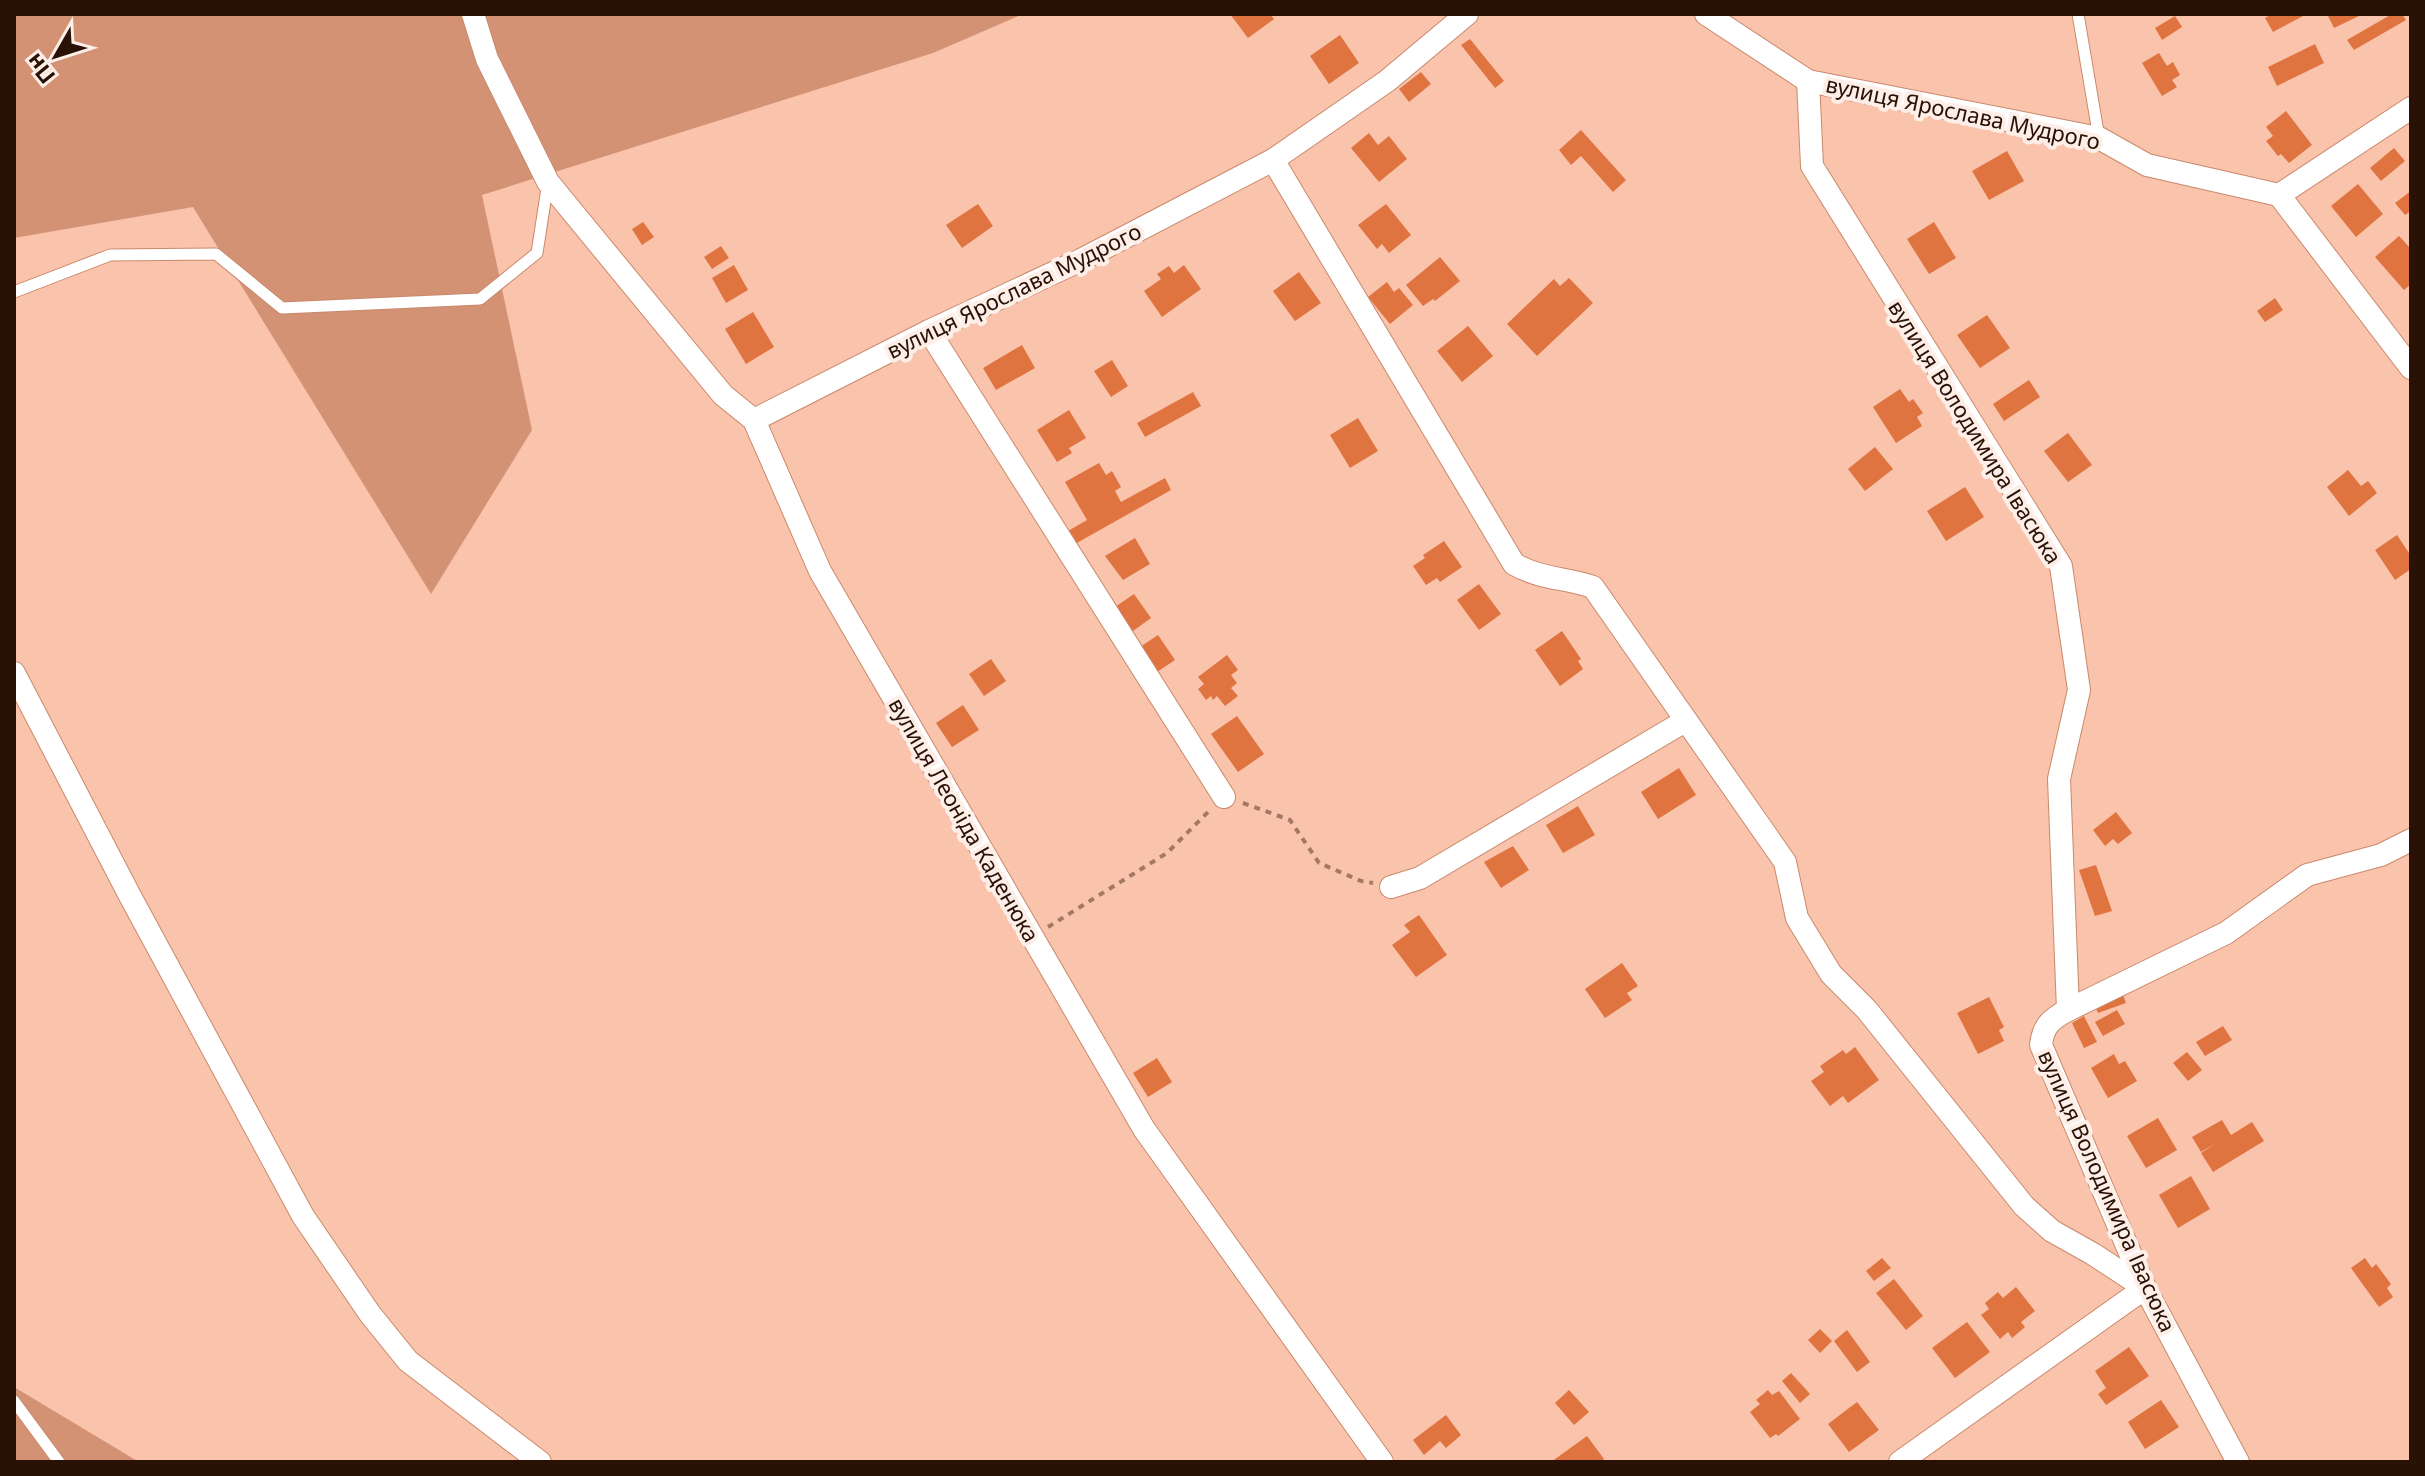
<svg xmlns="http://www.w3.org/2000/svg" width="2425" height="1476" font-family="'Noto Sans',sans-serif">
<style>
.green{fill:#d49275}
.building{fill:#df7441}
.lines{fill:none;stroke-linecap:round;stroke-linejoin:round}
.service-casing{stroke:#c9896d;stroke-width:13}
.minor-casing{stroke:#c9896d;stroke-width:24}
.path{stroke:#a37966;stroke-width:4;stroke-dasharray:6 6;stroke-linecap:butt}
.service{stroke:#fff;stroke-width:11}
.minor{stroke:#fff;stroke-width:22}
.labels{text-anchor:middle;stroke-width:8;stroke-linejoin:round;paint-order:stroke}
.street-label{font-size:22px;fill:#291106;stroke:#fdeee8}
</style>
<rect width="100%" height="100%" fill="#fac3ab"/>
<!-- green -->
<g class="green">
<path d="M14 14H1023L933 53 482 195 532 430 431 594 193 207 14 238Z"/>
<path d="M14 1387 139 1462H14Z"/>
</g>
<!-- building -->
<g class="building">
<path d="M1230 14H1270L1274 19 1248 38Z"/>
<path d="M2272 14H2307L2273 32 2265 18Z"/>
<path d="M2327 14H2363L2334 28Z"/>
<path d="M2392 14H2402L2406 20 2354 50 2347 40Z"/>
<path d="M2175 16 2182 27 2162 40 2155 28Z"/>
<path d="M1340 35 1359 63 1329 84 1310 56Z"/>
<path d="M1470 39 1504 81 1495 88 1461 45Z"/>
<path d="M2315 44 2324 63 2277 86 2268 67Z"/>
<path d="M2159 53 2167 66 2173 62 2180 75 2172 80 2177 87 2162 96 2142 63Z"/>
<path d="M1421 72 1431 84 1409 102 1399 89Z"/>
<path d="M2286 111 2312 145 2289 163 2281 154 2278 156 2266 141 2273 136 2266 127Z"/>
<path d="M1581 130 1626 180 1613 192 1581 156 1571 165 1559 150Z"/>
<path d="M1369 133 1378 145 1389 136 1407 159 1379 182 1351 148Z"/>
<path d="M2394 148 2405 161 2381 181 2370 168Z"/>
<path d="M2007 151 2024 181 1989 200 1972 171Z"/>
<path d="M2358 184 2383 214 2356 237 2331 206Z"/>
<path d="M2411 191V211L2405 215 2395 203Z"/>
<path d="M978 204 993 226 962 248 946 225Z"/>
<path d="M1386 204 1411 235 1389 253 1382 244 1377 249 1358 225Z"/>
<path d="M643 222 654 237 642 245 632 229Z"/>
<path d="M1934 222 1956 258 1929 274 1907 239Z"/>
<path d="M2399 236 2411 249V284L2404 290 2375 257Z"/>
<path d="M721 246 729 258 712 269 704 257Z"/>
<path d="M1440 257 1460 281 1435 301 1433 299 1423 306 1406 285Z"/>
<path d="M734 265 748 290 726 303 712 278Z"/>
<path d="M1184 265 1201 289 1162 317 1144 291 1161 279 1157 274 1169 266 1174 273Z"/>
<path d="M1299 272 1321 303 1295 321 1273 291Z"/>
<path d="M1569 278 1593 303 1537 356 1507 324 1554 279 1560 286Z"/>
<path d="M1387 282 1394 292 1399 288 1413 305 1390 324 1368 297Z"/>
<path d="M2275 298 2283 310 2265 322 2257 311Z"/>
<path d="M753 312 774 347 746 364 725 329Z"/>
<path d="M1987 315 2010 348 1980 368 1957 335Z"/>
<path d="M1468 326 1493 356 1462 382 1437 351Z"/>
<path d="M1022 345 1035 368 996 390 983 368Z"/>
<path d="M1112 360 1128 386 1111 397 1094 371Z"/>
<path d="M2029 380 2040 397 2004 421 1993 404Z"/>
<path d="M1900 389 1909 402 1913 399 1923 413 1917 417 1922 426 1896 443 1873 407Z"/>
<path d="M1193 392 1201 406 1145 437 1137 423Z"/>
<path d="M1069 410 1086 438 1069 448 1072 453 1057 462 1037 430Z"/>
<path d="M1358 418 1378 451 1350 468 1330 435Z"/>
<path d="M2068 433 2092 465 2068 482 2044 451Z"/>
<path d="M1875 447 1893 469 1865 491 1848 469Z"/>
<path d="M1099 463 1106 475 1112 471 1121 487 1115 491 1121 502 1165 478 1171 490 1075 544 1068 531 1087 520 1065 482Z"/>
<path d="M2348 470 2361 486 2368 481 2377 493 2349 516 2327 487Z"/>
<path d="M1965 487 1984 517 1946 541 1927 511Z"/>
<path d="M2397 535 2411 556V569L2395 580 2375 550Z"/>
<path d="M1135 538 1150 564 1123 580 1105 556Z"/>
<path d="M1444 541 1462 567 1440 582 1437 578 1426 585 1413 566 1425 558 1423 555Z"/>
<path d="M1479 584 1501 614 1479 630 1457 600Z"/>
<path d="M1134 594 1151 618 1133 631 1115 607Z"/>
<path d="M1562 631 1581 659 1578 661 1583 669 1560 686 1535 650Z"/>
<path d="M1158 635 1175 660 1157 672 1140 647Z"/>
<path d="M1227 655 1238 670 1231 675 1237 683 1231 688 1238 696 1225 706 1217 696 1213 700 1211 696 1206 700 1198 689 1204 684 1198 677Z"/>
<path d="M991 659 1006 681 984 696 969 674Z"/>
<path d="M963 705 979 730 952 747 936 723Z"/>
<path d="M1237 716 1264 754 1238 772 1211 734Z"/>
<path d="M1679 768 1696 795 1658 819 1641 792Z"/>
<path d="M1578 806 1595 835 1563 853 1546 825Z"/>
<path d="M2116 812 2132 833 2118 844 2113 839 2105 846 2093 830Z"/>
<path d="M1513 846 1529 870 1501 888 1484 862Z"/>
<path d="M2096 865 2112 911 2095 916 2079 870Z"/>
<path d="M1419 915 1447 955 1416 977 1392 945 1410 932 1404 925Z"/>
<path d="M1622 963 1638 986 1627 993 1632 1000 1605 1018 1585 989Z"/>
<path d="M2122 992 2126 1003 2098 1013 2093 1002Z"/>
<path d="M1989 997 2004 1027 1999 1030 2004 1041 1978 1054 1957 1013Z"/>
<path d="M2117 1010 2125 1024 2103 1036 2095 1022Z"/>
<path d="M2084 1016 2097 1042 2084 1048 2072 1023Z"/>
<path d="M2223 1026 2232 1040 2205 1056 2196 1042Z"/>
<path d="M1855 1047 1879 1080 1848 1103 1843 1096 1830 1106 1811 1081 1824 1072 1820 1066 1843 1050 1846 1054Z"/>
<path d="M2187 1052 2202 1070 2188 1081 2173 1063Z"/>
<path d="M2114 1054 2119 1064 2125 1061 2137 1081 2108 1098 2091 1068Z"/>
<path d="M1157 1058 1172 1082 1148 1097 1133 1073Z"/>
<path d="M2158 1118 2177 1150 2146 1168 2127 1136Z"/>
<path d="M2222 1120 2231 1135 2252 1122 2264 1141 2213 1172 2201 1153 2216 1143 2201 1152 2192 1137Z"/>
<path d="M2191 1176 2210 1209 2178 1228 2159 1195Z"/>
<path d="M1882 1258 1891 1268 1874 1281 1866 1271Z"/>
<path d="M2365 1258 2372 1268 2376 1264 2391 1284 2387 1288 2393 1297 2379 1307 2351 1268Z"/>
<path d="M1894 1279 1923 1316 1906 1330 1876 1293Z"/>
<path d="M2016 1287 2035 1311 2021 1322 2025 1327 2012 1338 2008 1332 2000 1339 1981 1315 1989 1309 1985 1303 1998 1292 2003 1298Z"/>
<path d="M1967 1322 1990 1352 1955 1378 1932 1348Z"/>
<path d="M1820 1329 1832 1341 1820 1353 1808 1340Z"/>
<path d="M1847 1330 1870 1362 1857 1372 1834 1341Z"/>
<path d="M2129 1347 2149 1376 2106 1405 2098 1394 2106 1388 2095 1371Z"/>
<path d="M1791 1373 1810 1394 1800 1403 1782 1381Z"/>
<path d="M1569 1390 1589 1412 1574 1425 1555 1403Z"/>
<path d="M1768 1390 1772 1395 1779 1391 1800 1419 1778 1436 1776 1434 1770 1438 1750 1412 1760 1404 1756 1400Z"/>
<path d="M2161 1400 2179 1427 2145 1449 2128 1422Z"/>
<path d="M1857 1402 1879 1430 1849 1452 1828 1424Z"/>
<path d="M1446 1415 1461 1435 1446 1448 1440 1441 1424 1455 1413 1440Z"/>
<path d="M1587 1436 1604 1459 1601 1462H1551Z"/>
</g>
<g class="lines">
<!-- service casing -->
<g class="service-casing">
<g id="service">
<path d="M2078 14 2099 138"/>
<path d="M14 292 110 255 216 254 282 308 480 299 537 253 548 182"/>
<path d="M14 1401 59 1462"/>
</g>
</g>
<!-- minor casing -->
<g class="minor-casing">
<g id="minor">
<path d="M473 14 487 59 548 182 723 395 754 420 820 571 1144 1129 1382 1462"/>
<path d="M1706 14 1808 81 2099 138 2147 165 2279 195"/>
<path d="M1808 81 1812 166 2061 566 2079 690 2059 779 2068 1010C2051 1019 2043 1026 2041 1045L2145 1288 2238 1462"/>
<path d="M1273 160 1514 564C1543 580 1564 577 1593 587L1785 862 1797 918 1831 974 1867 1010 2024 1206 2052 1231 2093 1254 2145 1288 1900 1462"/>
<path d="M2279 195 2411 368"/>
<path d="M2279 195 2411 108"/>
<path d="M929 331 1224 797"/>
<path d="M754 420 929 331 1081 260 1273 160 1387 81 1467 14"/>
<path d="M14 673 130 896 303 1216 370 1314 408 1361 540 1462"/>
<path d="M1391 887 1420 878 1685 721"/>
<path d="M2068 1010 2226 933 2307 875 2381 855 2411 840"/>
</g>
</g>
<!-- path -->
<g class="path">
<path d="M1243 803 1290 820 1319 863 1361 881 1373 883"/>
<path d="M1048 927 1167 853 1209 811"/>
</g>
<!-- service -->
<use href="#service" class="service"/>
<!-- minor -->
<use href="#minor" class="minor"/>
</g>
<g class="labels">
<!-- street labels -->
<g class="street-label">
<text transform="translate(1963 113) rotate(12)" y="8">вулиця Ярослава Мудрого</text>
<text transform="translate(1014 291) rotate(-26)" y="8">вулиця Ярослава Мудрого</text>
<text transform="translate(1975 432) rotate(58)" y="8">вулиця Володимира Івасюка</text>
<text transform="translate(964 820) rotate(60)" y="8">вулиця Леоніда Каденюка</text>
<text transform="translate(2107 1191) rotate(66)" y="8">вулиця Володимира Івасюка</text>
</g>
</g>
<!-- border -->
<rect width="2425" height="1476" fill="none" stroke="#291106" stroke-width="32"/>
<!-- north arrow -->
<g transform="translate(56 56) rotate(231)" stroke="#fdeee8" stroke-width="6" paint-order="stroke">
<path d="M0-6L14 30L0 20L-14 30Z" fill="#291106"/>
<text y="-12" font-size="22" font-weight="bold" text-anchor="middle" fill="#291106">Пн</text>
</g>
</svg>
